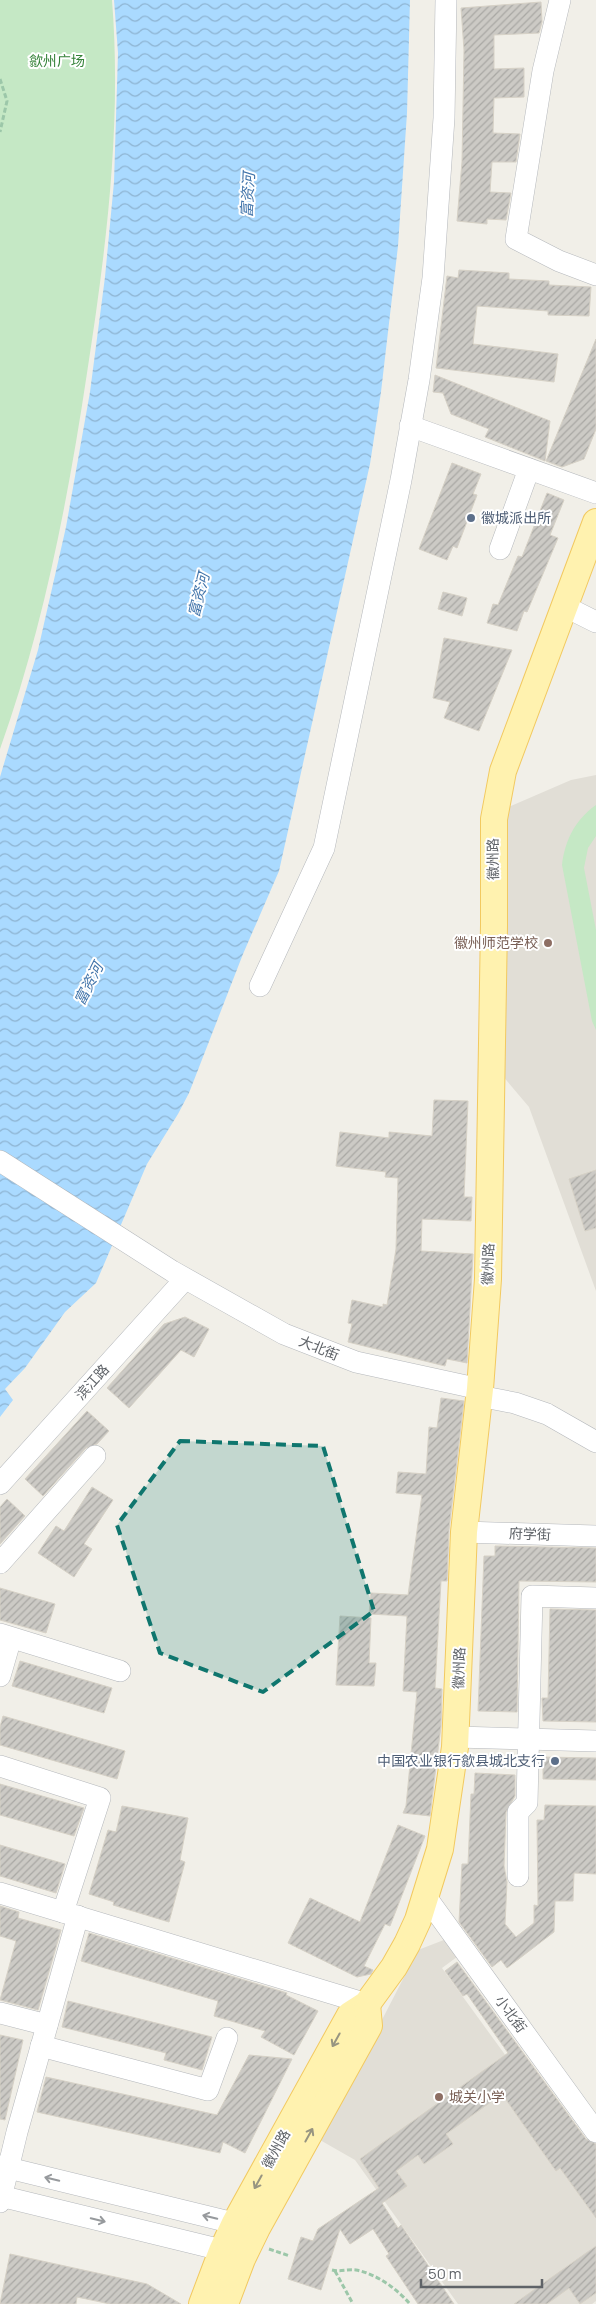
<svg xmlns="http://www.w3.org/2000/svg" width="596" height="2304" font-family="Manrope,'Noto Sans SC',sans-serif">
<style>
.education{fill:#e1ded6}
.park{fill:#c5e8c5}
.water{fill:url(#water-waves)}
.building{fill:url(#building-hatch);stroke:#d6d1c6}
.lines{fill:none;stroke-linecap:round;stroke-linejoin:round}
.minor-casing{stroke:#b5b8bc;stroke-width:22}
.major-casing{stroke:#f2c960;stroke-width:28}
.path{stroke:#9cc7a9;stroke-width:3;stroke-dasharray:5 2.5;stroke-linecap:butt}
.minor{stroke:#fff;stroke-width:21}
.major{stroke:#fff2af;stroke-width:26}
.oneway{stroke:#979581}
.oneway2{stroke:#979a9d}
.marked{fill:#0f766e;fill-opacity:0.2;stroke:#0f766e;stroke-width:4;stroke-dasharray:10 6;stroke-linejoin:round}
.service-dot{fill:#5c6f8a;stroke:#fff;stroke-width:2}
.education-dot{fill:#8d6e63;stroke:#fff;stroke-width:2}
.labels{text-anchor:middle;stroke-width:4;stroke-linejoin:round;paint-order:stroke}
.park-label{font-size:14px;fill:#348238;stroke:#fff}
.service-label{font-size:14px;fill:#4e5e75;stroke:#fff;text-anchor:start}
.street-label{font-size:14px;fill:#5f6368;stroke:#fff}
.education-label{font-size:14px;fill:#785e54;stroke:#fff;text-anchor:end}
.water-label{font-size:15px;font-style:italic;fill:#4174aa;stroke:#fff}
</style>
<defs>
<pattern id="water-waves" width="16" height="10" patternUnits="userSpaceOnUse" patternTransform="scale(1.25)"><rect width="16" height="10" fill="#aadaff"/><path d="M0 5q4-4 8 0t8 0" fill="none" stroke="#8eb4d2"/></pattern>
<pattern id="building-hatch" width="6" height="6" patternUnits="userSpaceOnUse" patternTransform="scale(1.25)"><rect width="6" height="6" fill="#cccac5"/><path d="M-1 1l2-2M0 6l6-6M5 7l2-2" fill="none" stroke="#a9a8a4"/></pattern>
</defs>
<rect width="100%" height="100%" fill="#f1efe8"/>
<!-- education -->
<g class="education">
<path d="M596 775V1291L529 1107 501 1074 499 811 571 780Z"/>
<path d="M449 1938 461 1954 442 1968 596 2180V2301L592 2304H458L355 2160 320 2140 418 1950Z"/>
</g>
<!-- park -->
<g class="park">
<path d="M0 0H112C122 125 106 250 87 373 68 500 43 629 0 749Z"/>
<path d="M596 805V836L588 848 584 868 596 930V1030L592 1021 562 865C565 840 575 820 596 805Z"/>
</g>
<!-- water -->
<path class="water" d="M114 0H410L407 113 398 246 381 392 370 464 279 871 243 954 189 1093 178 1114 147 1164 96 1283 65 1312 25 1368 5 1389 13 1400 0 1417V777L38 650 66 527 90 392 105 277 114 182 118 53Z"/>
<!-- building -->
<g class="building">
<path d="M541 2 542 22 539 33 494 35V69L524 68V97L494 98 493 133 520 134 516 162H492L490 192 511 193 506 220 487 219V224L457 221 462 162 464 50 461 8Z"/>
<path d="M459 270 509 273V279L549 281V285L591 287 589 316 548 315V311L477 306 473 344 558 354 554 382 436 368 447 276 458 278Z"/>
<path d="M596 339V429L584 459 562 467 546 461Z"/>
<path d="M435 375 550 421 545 461 485 437 489 429 451 414 443 393 433 392Z"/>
<path d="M452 463 481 474 473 494 477 495 457 548 453 546 447 560 419 549Z"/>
<path d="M547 493 564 500 550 535 558 538 527 612 524 611 517 631 487 623 493 604 498 605 518 556 522 557Z"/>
<path d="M443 592 467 598 462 616 438 609Z"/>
<path d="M444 638 512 650 479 731 444 718 450 702 433 698Z"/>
<path d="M434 1100 468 1101 464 1197H472L471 1221 422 1219 421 1251 473 1254 467 1363 447 1359 445 1366 348 1342 352 1324 348 1323 352 1300 383 1307V1304L387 1305 396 1249 398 1178 385 1177 386 1172 336 1166 340 1132 389 1138V1132L432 1136Z"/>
<path d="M596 1170V1228L585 1231 569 1179Z"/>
<path d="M185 1317 209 1329 194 1357 181 1350 129 1408 107 1388 164 1324Z"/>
<path d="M441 1398 464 1401 449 1530 447 1581H441L435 1688 442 1689 441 1726 430 1816 403 1813 406 1806 417 1692 403 1691 407 1616 369 1614 371 1593 408 1595 422 1495 396 1493 398 1472 426 1474 429 1427 437 1428Z"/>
<path d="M87 1411 109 1431 97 1444 86 1448 43 1496 25 1479Z"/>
<path d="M92 1487 113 1500 84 1544 92 1549 74 1577 38 1553 56 1526 64 1531Z"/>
<path d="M7 1499 25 1516 0 1544V1507Z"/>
<path d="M495 1546 596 1548V1582L519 1581 517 1712 478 1711 484 1556H495Z"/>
<path d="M0 1588 55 1604 46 1633 0 1620Z"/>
<path d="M550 1609 596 1610V1722L543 1721 542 1698H548Z"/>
<path d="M340 1616 371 1618 369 1663H376L374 1686 336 1685Z"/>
<path d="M20 1661 112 1688 104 1713 12 1686Z"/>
<path d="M3 1716 125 1751 117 1779 0 1745V1727Z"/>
<path d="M543 1757 596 1758V1780L543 1779Z"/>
<path d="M475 1773 515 1775V1796L506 1812 504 1866 507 1882 505 1924 516 1937 534 1923V1905L538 1906 537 1820H544L545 1805 596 1806V1874L574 1873 573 1901H555L554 1932 507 1968 501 1960 492 1967 459 1922 462 1864H468L471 1794H474Z"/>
<path d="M0 1784 84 1808 74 1836 0 1815Z"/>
<path d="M122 1806 188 1818 180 1860 185 1862 169 1922 113 1905 114 1902 89 1894 108 1830 116 1832Z"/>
<path d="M398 1825 425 1836 390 1926 385 1924 364 1966 373 1970 371 1974 357 1977 288 1943 310 1898 360 1922Z"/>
<path d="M0 1845 65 1864 56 1893 0 1876Z"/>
<path d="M0 1906 19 1912 18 1918 61 1930 38 2010 0 2000 16 1941 0 1936Z"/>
<path d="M89 1933 287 1993 286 1995 318 2011 294 2055 261 2037 265 2031 214 2016 218 2001 81 1961Z"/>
<path d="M457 1962 586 2139 596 2144V2218L560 2168 556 2171 502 2094 446 2134 453 2144 424 2164 418 2155 396 2171 407 2186 382 2203 398 2228 401 2225 454 2304H418L386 2256 389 2254 373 2229 350 2244 340 2229 321 2290 288 2279 301 2237 313 2241 318 2229 379 2188 360 2159 508 2053 467 1994 463 1996 445 1971Z"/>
<path d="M68 2001 212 2037 202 2070 164 2060 166 2053 62 2027Z"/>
<path d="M0 2035 23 2040 5 2120 0 2119Z"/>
<path d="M249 2055 292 2059 245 2153 223 2142 220 2153 37 2112 46 2077 217 2115Z"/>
<path d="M596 2246V2293L580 2304 569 2288 547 2304H514Z"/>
<path d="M10 2254 147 2284 181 2304H110L77 2297 76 2304H0Z"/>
</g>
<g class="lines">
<!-- minor casing -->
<g class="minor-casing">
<g id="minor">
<path d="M560 0 543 71 516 239 559 261 596 275"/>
<path d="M410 426 596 493"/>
<path d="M500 549 529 469"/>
<path d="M564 606 596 622"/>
<path d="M260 986 324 848 401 480 419 380 433 278 444 118 446 0"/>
<path d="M0 1161 172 1271 284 1334 356 1362 480 1389"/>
<path d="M479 1396 515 1403 547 1414 596 1442"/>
<path d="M0 1484 185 1279"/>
<path d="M464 1532 596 1536"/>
<path d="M0 1563 95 1456"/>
<path d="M0 1634 120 1671"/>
<path d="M0 1676 11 1638"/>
<path d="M456 1737 596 1741"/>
<path d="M0 1766 100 1798 63 1912"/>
<path d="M518 1876V1812L527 1803 532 1596 596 1598"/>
<path d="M0 1893 367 2004"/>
<path d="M426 1897 596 2132"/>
<path d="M0 2013 47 2025"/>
<path d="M41 2046 208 2090 227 2038"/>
<path d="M0 2166 250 2227"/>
<path d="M0 2196 238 2254"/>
<path d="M0 2202 17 2132 78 1916"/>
</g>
</g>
<!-- major casing -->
<g class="major-casing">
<g id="major">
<path d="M202 2304 222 2251 235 2223 350 2015 367 2004 394 1967 407 1944 418 1920 440 1849 455 1747 464 1532 480 1389 488 1279 494 925V819L503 771 596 522"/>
<path d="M225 2304 242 2259 257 2228 369 2026 367 2004"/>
</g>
</g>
<!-- path -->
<g class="path">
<path d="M0 79 7 101 0 132"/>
<path d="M269 2249 290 2256"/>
<path d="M332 2270C340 2272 348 2269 356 2270 377 2274 397 2289 410 2304"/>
<path d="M335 2271 353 2304"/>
</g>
<!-- minor -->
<use href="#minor" class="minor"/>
<!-- major -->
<use href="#major" class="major"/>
</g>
<!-- one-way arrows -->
<defs><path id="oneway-shaft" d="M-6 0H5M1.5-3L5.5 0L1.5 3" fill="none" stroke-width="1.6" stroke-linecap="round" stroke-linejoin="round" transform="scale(1.25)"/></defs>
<g class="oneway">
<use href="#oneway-shaft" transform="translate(336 2040) rotate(119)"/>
<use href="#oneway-shaft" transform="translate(309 2135) rotate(-61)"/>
<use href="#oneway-shaft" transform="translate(258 2182) rotate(119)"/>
</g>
<g class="oneway2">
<use href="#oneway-shaft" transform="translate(52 2179) rotate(-166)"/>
<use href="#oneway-shaft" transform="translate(210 2217) rotate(-166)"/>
<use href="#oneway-shaft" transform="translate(98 2220) rotate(14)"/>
</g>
<!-- marked area -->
<path class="marked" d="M180 1441 323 1446 374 1611 263 1692 160 1653 117 1525Z"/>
<!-- markers -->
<g class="service-dot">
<circle cx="471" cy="518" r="5"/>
<circle cx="555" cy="1761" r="5"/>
</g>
<g class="education-dot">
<circle cx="548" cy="943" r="5"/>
<circle cx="439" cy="2097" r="5"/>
</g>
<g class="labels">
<!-- park labels -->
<g class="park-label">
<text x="57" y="66">歙州广场</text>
</g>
<!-- service labels -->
<g class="service-label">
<text x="481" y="523">徽城派出所</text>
<text x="545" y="1766" text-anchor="end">中国农业银行歙县城北支行</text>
</g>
<!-- street labels -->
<g class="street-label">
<text transform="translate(493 859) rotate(-91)" y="5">徽州路</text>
<text transform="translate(488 1264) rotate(-88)" y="5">徽州路</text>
<text transform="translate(319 1348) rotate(22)" y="5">大北街</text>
<text transform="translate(92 1382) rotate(-48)" y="5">滨江路</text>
<text transform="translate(530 1534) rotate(2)" y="5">府学街</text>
<text transform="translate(459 1668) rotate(-88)" y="5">徽州路</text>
<text transform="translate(511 2014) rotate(54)" y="5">小北街</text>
<text transform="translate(276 2149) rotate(-61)" y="5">徽州路</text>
</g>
<!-- education labels -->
<g class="education-label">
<text x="538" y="948">徽州师范学校</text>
<text x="449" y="2102" text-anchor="start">城关小学</text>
</g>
<!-- water labels -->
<g class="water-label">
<text transform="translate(248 195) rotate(-87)" y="5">富资河</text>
<text transform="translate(199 595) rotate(-76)" y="5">富资河</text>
<text transform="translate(89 984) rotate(-63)" y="5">富资河</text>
</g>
</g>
<!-- scale -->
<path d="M421 2279v8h121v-8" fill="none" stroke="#5f6368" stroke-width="2.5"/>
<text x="428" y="2279" font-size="15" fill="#5f6368" stroke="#ffffff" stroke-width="4" paint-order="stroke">50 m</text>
</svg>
